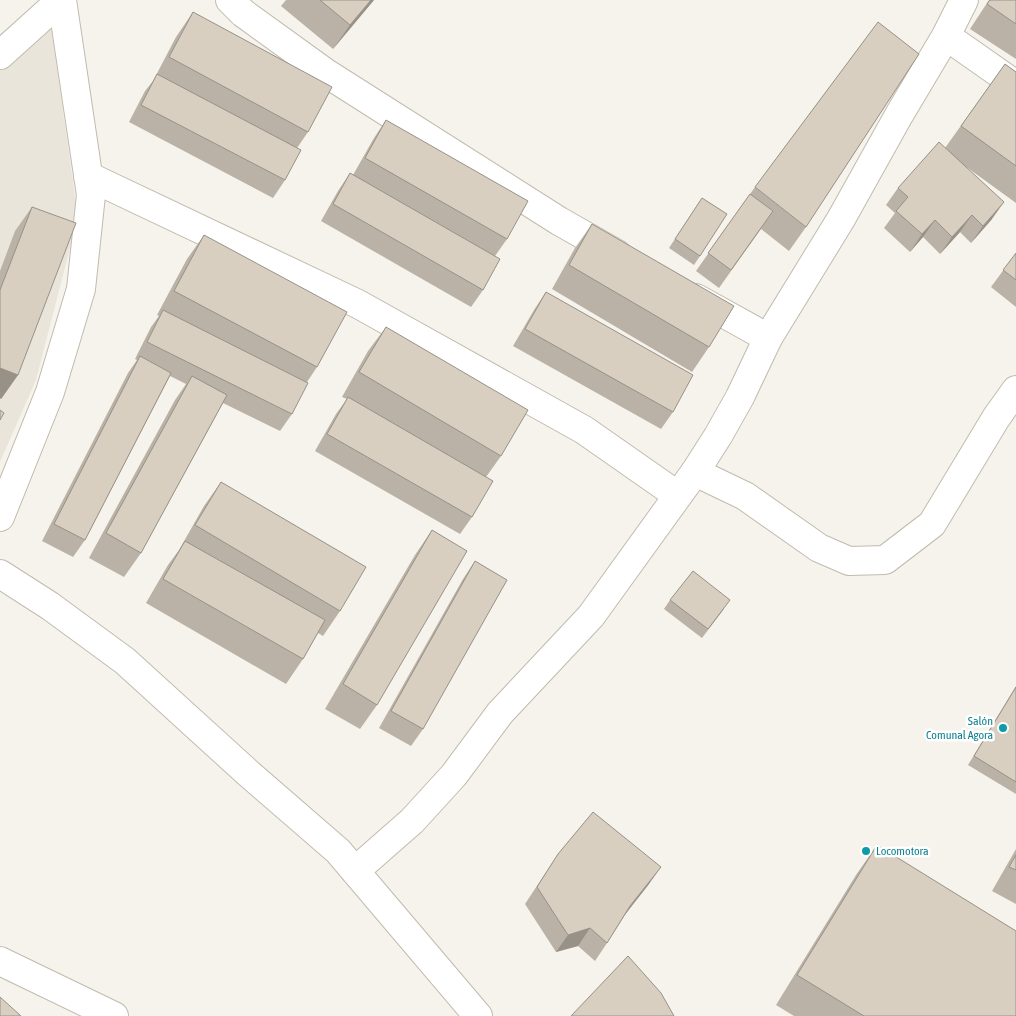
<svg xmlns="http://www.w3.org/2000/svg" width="1016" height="1016" font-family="'Asap Condensed',sans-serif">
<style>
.residential{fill:#eae5da}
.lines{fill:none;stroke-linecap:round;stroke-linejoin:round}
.minor-casing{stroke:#c2bbae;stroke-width:30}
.minor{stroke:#fff;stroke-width:28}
.wall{fill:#bab2a6}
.shaded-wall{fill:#979187}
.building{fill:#d8cfc1;stroke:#979187}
.culture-dot{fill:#0f9aa8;stroke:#fff;stroke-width:2}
.labels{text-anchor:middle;stroke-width:5;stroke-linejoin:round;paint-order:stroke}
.culture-label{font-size:12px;fill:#0d838f;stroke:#fff;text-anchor:end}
</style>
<rect width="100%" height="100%" fill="#f6f3ec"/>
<!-- residential -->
<path class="residential" d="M50 19 78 217 36 380 0 462V64Z"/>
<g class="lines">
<!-- minor casing -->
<g class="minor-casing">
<g id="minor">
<path d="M230 0 243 13 326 73 559 221 617 254"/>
<path d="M946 36 1016 85"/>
<path d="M0 55 61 0"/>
<path d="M88 176 358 304 584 430 677 495"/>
<path d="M696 298 768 338"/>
<path d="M695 472 745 496 819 548 849 561 885 560 932 524 996 418 1016 390"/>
<path d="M0 517 50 392 81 289 91 195 62 0"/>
<path d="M0 574 50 606 125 661 248 773 338 851 478 1016"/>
<path d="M355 871 412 821 454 775 500 713 591 616 695 472 718 436 740 397 768 338 841 219 899 115 946 36 964 0"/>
<path d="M0 961 114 1016"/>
</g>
</g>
<!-- minor -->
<use href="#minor" class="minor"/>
</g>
<!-- wall -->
<g class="wall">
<path d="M286 0H374L333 49 281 6Z"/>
<path d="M989 0H1016V59L970 29Z"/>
<path d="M193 12 308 132 297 148 285 180 273 198 129 122 145 91 153 81 176 37Z"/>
<path d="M1005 64 1016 72V203L965 166 992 219 971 243 960 232 940 254 923 237 910 252 884 228 895 213 886 205 898 188 945 148Z"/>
<path d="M386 120 507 239 495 256 483 290 471 307 321 221 338 191 350 173 353 175 374 138Z"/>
<path d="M755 187 806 227 789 251 761 229 719 288 696 271Z"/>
<path d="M702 198 700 256 694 265 669 248Z"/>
<path d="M32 207 18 375 1 399 0 398V271L15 231Z"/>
<path d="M592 224 709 347 692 372 552 289 575 248Z"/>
<path d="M204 235 317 367 307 382 292 414 280 431 223 403 141 553 124 577 89 558 175 400 186 384 170 376 85 540 73 557 42 541 128 373 137 360 135 359 151 327 159 316 157 315 187 259Z"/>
<path d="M1016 253V307L991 287Z"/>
<path d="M546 292 673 412 661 429 513 346 534 310Z"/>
<path d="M386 327 501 456 486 477 472 517 460 534 315 451 336 414 347 399 342 397 368 351Z"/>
<path d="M221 482 340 611 323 636 318 633 303 659 286 684 146 603 168 565 179 550 204 506Z"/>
<path d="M432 530 377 705 360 729 325 709 415 555Z"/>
<path d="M475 561 423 729 411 746 379 728 463 579Z"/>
<path d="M670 600 724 609 702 638 664 609Z"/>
<path d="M1016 686V794L968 765Z"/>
<path d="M877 845 1016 1016H794L776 1005 856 875Z"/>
<path d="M1016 849V904L992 891Z"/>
<path d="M558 854 649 884 625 915 607 943 595 961 578 946 556 952 525 904Z"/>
</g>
<!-- shaded-wall -->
<g class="shaded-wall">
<path d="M371 0H374L333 49 350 25Z"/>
<path d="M1004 202 992 219 971 243 983 226Z"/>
<path d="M972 215 960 232 940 254 952 237Z"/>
<path d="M935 220 923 237 910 252 922 234Z"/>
<path d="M0 368 18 375 1 399 0 398Z"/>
<path d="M661 867 649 884 618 923 630 906Z"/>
<path d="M590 928 578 946 556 952 568 935Z"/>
</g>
<!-- building -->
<g class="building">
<path d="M320 0H371L350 25Z"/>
<path d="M990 0H1016V24L987 4Z"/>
<path d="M193 12 332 87 308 132 169 57Z"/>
<path d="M878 22 919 54 806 227 755 187Z"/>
<path d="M1005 64 1016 72V166L961 126Z"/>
<path d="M157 74 301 150 285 180 141 105Z"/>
<path d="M386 120 528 201 507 239 365 158Z"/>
<path d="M939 142 1004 202 983 226 972 215 952 237 935 220 922 234 896 211 908 197 898 188Z"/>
<path d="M350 173 500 259 483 290 333 204Z"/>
<path d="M750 194 773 211 731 270 708 253Z"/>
<path d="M702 198 727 214 700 256 675 239Z"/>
<path d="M32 207 76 223 18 375 0 368V290Z"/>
<path d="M592 224 734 306 709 347 569 265Z"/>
<path d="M204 235 347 312 317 367 174 291Z"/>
<path d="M1016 253V280L1003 270Z"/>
<path d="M546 292 693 375 673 412 525 329Z"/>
<path d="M163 310 308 383 292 414 147 342Z"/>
<path d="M386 327 528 410 501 456 359 372Z"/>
<path d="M140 356 171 373 85 540 54 524Z"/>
<path d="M192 376 227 395 141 553 106 533Z"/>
<path d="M348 397 493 481 472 517 327 434Z"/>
<path d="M0 410 4 413 0 420Z"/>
<path d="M221 482 366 567 340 611 195 525Z"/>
<path d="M432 530 467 551 377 705 343 684Z"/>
<path d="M185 541 325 620 303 659 163 579Z"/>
<path d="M475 561 507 580 423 729 391 711Z"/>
<path d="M693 571 730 600 708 629 670 600Z"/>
<path d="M1016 687V782L974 756Z"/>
<path d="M593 812 661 867 630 906 607 943 590 928 568 935 537 887 558 854Z"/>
<path d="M877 845 1016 931V1016H864L797 975Z"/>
<path d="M1016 855V870L1009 867Z"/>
<path d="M628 956 661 993 674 1016H571Z"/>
<path d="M0 997 21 1016H0Z"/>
</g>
<!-- markers -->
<g class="culture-dot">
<circle cx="1003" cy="728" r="5"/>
<circle cx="866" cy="851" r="5"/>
</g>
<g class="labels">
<!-- culture labels -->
<g class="culture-label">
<text x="993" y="725">Salón<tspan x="993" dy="14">Comunal Agora</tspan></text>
<text x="876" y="855" text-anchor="start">Locomotora</text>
</g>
</g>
</svg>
